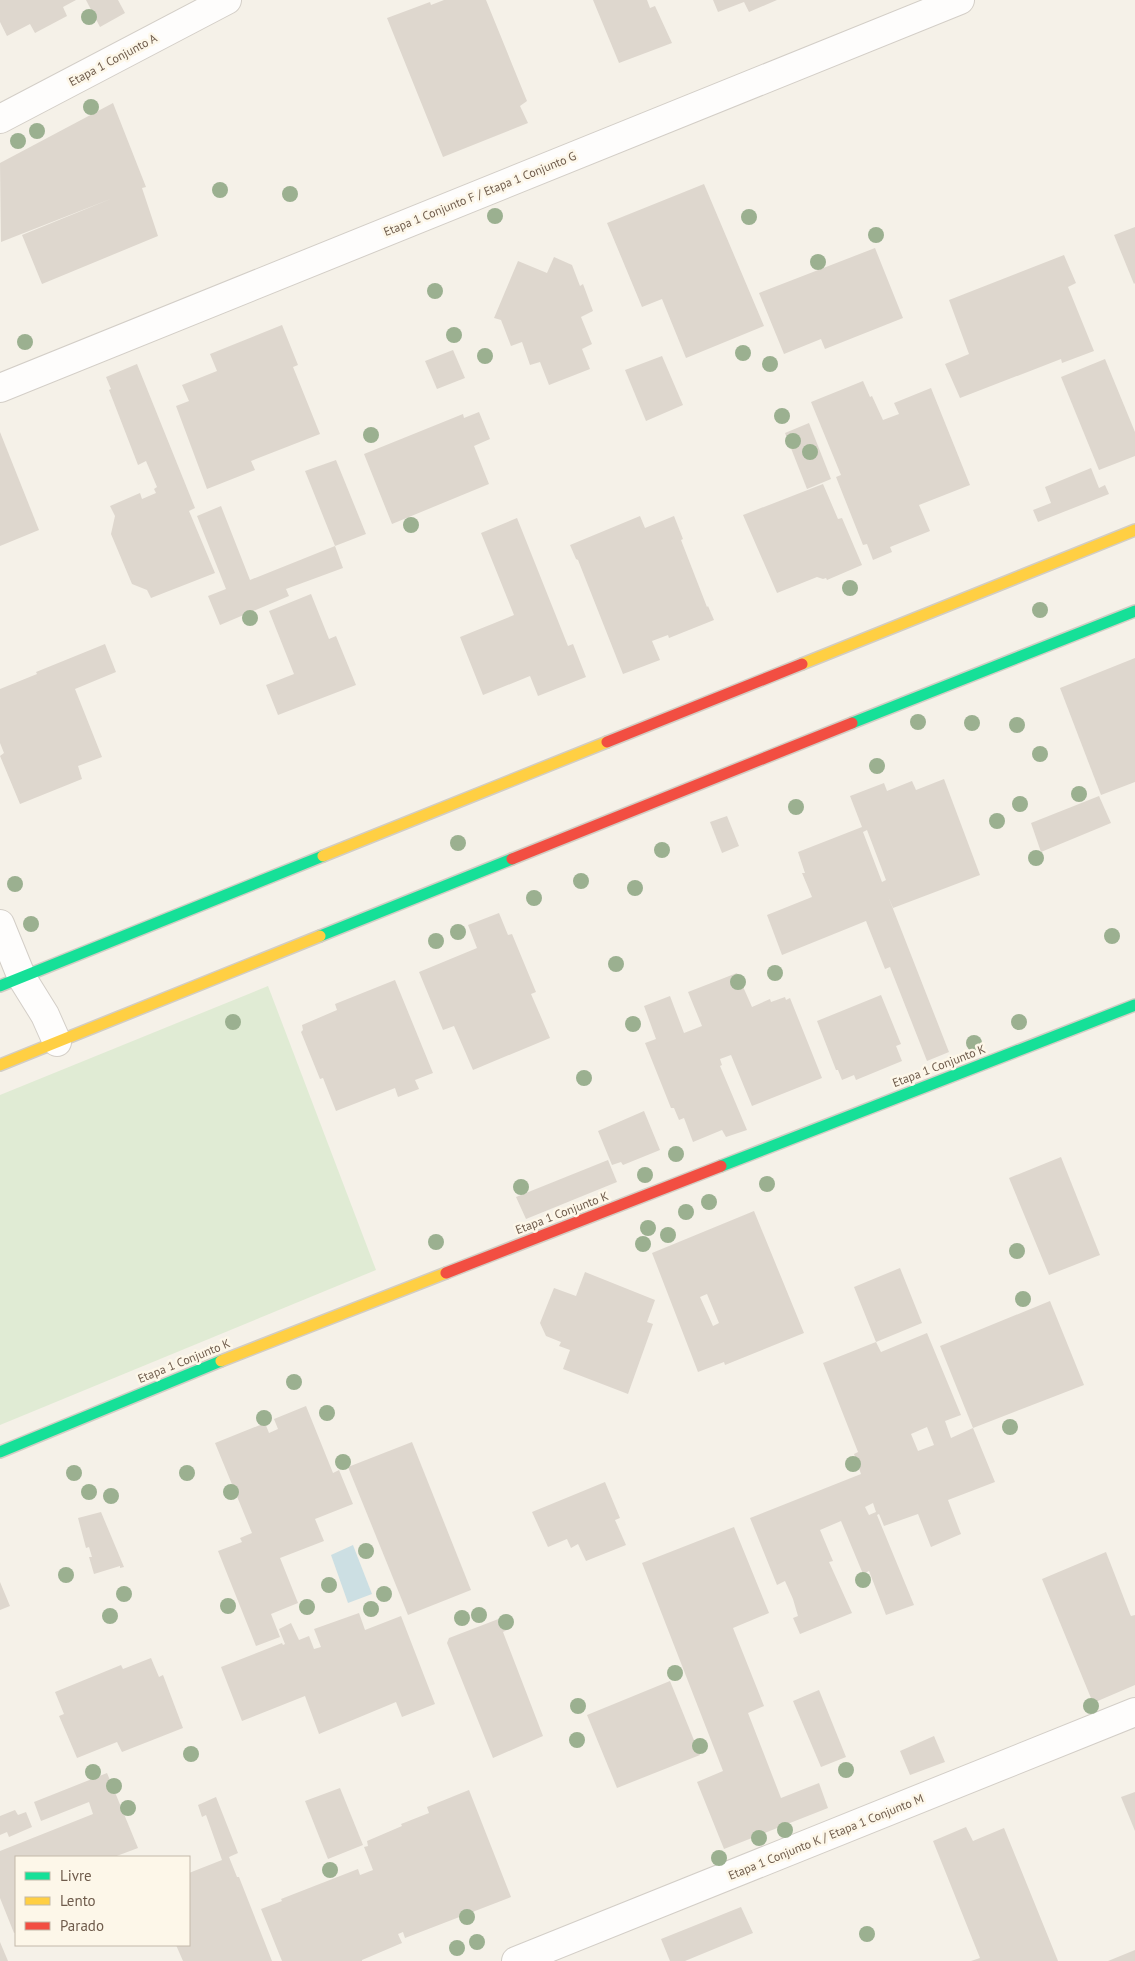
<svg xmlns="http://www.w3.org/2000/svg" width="1135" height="1961" font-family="'PT Sans',sans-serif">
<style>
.green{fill:#e0ebd4}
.water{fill:#ccdfe3}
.building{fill:#ded7ce;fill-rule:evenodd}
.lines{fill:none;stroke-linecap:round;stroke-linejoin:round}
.street-casing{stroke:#d3cec7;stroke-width:30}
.fast-casing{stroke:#d2cdc4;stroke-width:14}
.slow-casing{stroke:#d2cdc4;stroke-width:14}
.jam-casing{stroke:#d2cdc4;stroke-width:14}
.street{stroke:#fefdfc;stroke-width:28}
.fast{stroke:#16e098;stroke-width:11}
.slow{stroke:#ffcf43;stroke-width:11}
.jam{stroke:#f24e42;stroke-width:11}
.tree{fill:#9bb090}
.labels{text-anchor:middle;stroke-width:5;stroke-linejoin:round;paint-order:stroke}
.street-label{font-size:12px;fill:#6f5c4c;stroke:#fdf7e9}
</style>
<rect width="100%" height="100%" fill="#f5f1e8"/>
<!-- green -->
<path class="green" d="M268 986 376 1270 0 1425V1095Z"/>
<!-- water -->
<path class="water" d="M353 1545 372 1594 348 1603 331 1555Z"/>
<!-- building -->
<g class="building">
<path d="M0 0H76L63 7 67 16 35 33 30 24 7 36 0 22Z"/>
<path d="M86 0H118L125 13 100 27Z"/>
<path d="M444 0H486L527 101 520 106 528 123 443 157 387 18 430 2 431 5Z"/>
<path d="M593 0H647L650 8 655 6 672 43 619 63Z"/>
<path d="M713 0H777L749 12 744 2 718 12Z"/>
<path d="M113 103 146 187 142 188 158 236 42 284 22 235 113 198 1 242 0 163Z"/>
<path d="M704 184 764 326 686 358 662 299 642 307 607 223Z"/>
<path d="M1135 227V283L1134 284 1114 235Z"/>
<path d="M875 248 903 318 825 349 821 339 784 354 759 293Z"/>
<path d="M1064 255 1076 283 1068 287 1094 351 1062 363 1061 359 960 398 945 364 969 354 949 300Z"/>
<path d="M554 257 572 265 580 286 583 284 593 311 581 317 592 344 582 349 590 369 549 385 540 362 530 365 522 342 511 346 501 320 494 318 518 261 547 273Z"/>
<path d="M282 325 298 365 293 367 320 434 251 461 255 470 207 489 176 406 189 401 182 385 217 371 210 354Z"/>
<path d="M453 350 465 378 437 389 425 361Z"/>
<path d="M662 356 683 405 646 421 625 370Z"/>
<path d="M1105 359 1135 432V456L1099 470 1061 377Z"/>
<path d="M137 364 195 508 189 511 215 573 151 598 147 590 132 584 111 534 115 516 110 506 140 493 142 499 156 493 154 489 157 487 146 461 138 465 109 390 111 389 106 377Z"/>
<path d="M863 381 870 397 872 396 883 420 899 414 894 403 931 388 970 485 919 505 930 531 890 547 892 552 873 560 867 544 863 545 836 477 841 475 811 402Z"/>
<path d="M479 412 490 439 474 446 489 484 392 524 364 454 463 414 464 418Z"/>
<path d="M809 423 831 479 807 489 785 433Z"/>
<path d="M0 432 39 530 0 546Z"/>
<path d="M336 460 366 534 335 546 305 471Z"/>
<path d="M1091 468 1099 488 1105 485 1109 494 1038 522 1033 510 1051 503 1045 487Z"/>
<path d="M823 484 838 519 842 518 862 565 827 580 826 578 823 579 817 577 777 593 743 515Z"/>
<path d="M221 506 250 580 335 546 343 568 286 589 289 596 220 625 208 596 226 589 197 516Z"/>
<path d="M640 516 645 528 674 516 683 539 681 540 707 607 708 606 714 620 669 638 668 635 652 641 660 660 623 674 578 560 576 559 570 545Z"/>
<path d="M517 518 568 646 573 644 586 677 538 696 530 676 483 695 460 637 514 615 481 533Z"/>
<path d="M311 594 329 639 336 636 356 685 278 715 266 685 294 674 269 611Z"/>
<path d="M105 644 116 672 75 689 102 757 78 766 82 779 20 804 0 756 4 753 0 743V689L37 674 36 672Z"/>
<path d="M1135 658V782L1101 795 1060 688Z"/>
<path d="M944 779 980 875 893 908 888 896 949 1052 927 1061 890 967 885 969 866 921 782 955 767 915 812 897 802 873H805L798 852 862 827 850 796 884 783 887 791 912 781 916 790ZM867 830 886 880 882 882 863 832Z"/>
<path d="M1099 796 1111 823 1041 852 1031 823Z"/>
<path d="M727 816 739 846 722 853 710 822Z"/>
<path d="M499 913 508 935 512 934 536 992 531 994 550 1038 473 1070 454 1026 443 1030 419 972 477 948 468 925Z"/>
<path d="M737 973 752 1007 770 999 771 1002 785 997 786 1000 790 998 822 1078 752 1106 731 1055 720 1059 722 1065 720 1066 747 1130 726 1137 722 1130 693 1142 684 1118 679 1120 674 1108H671L645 1043 656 1039 644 1006 670 996 684 1033 702 1026 688 992Z"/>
<path d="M395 980 433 1073 415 1080 419 1089 398 1097 395 1088 336 1111 323 1078 320 1079 301 1032 303 1030 302 1025 337 1010 335 1004Z"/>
<path d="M881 995 901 1044 896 1046 902 1061 856 1080 854 1075 842 1080 838 1070H836L817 1021Z"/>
<path d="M644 1111 660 1150 623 1165 621 1162 612 1165 598 1131Z"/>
<path d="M1061 1157 1100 1255 1049 1275 1009 1178Z"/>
<path d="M608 1160 617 1182 526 1219 516 1197Z"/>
<path d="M754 1211 804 1333 725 1365 724 1362 698 1372 652 1253ZM707 1294 719 1323 713 1326 700 1297Z"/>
<path d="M900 1268 922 1323 876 1342 854 1287Z"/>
<path d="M585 1272 655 1300 647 1322 653 1324 628 1394 563 1369 570 1350 559 1346 561 1342 546 1336 540 1323 554 1288 576 1296Z"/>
<path d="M1050 1301 1084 1385 973 1428 940 1346Z"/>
<path d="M927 1333 961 1415 945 1421 951 1438 973 1428 995 1482 948 1500 961 1534 931 1547 918 1514 884 1526 879 1514 877 1515 914 1605 886 1615 869 1571 863 1574 841 1521 820 1530 833 1561 829 1562 852 1613 800 1634 793 1618 798 1616 793 1599 785 1581 777 1585 750 1518 861 1474 854 1454 858 1452 823 1363 876 1342 881 1352ZM927 1427 934 1445 918 1451 911 1434ZM873 1503 876 1512 869 1515 865 1507Z"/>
<path d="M306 1406 333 1473 339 1470 353 1504 315 1519 324 1541 280 1558 298 1603 271 1614 280 1637 256 1646 218 1551 242 1542 240 1538 252 1533 215 1443 265 1423 269 1433 278 1429 274 1419Z"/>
<path d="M412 1442 471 1590 408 1615 348 1467Z"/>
<path d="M605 1482 620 1518 615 1520 626 1545 586 1561 578 1544 571 1548 567 1539 548 1547 532 1512Z"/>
<path d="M101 1512 124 1567 120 1568V1566L94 1574 89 1557H92L89 1547 86 1548 78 1518Z"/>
<path d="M734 1527 769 1613 733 1628 764 1706 748 1713 781 1798 819 1783 828 1808 724 1849 697 1782 723 1771 642 1563Z"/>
<path d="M1106 1552 1130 1614 1131 1616 1135 1615V1685L1093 1703 1042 1579Z"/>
<path d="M0 1582 10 1606 0 1610Z"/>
<path d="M359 1613 365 1630 401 1616 435 1704 402 1717 396 1702 319 1734 305 1696 242 1721 221 1667 282 1643 283 1645 285 1644 279 1629 291 1623 299 1640 309 1636 314 1649 321 1647 314 1629Z"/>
<path d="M501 1618 509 1629 503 1632 543 1736 493 1758 447 1643 449 1638Z"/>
<path d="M151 1658 159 1677 163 1675 183 1728 122 1752 117 1742 77 1758 59 1716 64 1714 55 1692 121 1665 123 1669Z"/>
<path d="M670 1681 700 1755 617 1788 587 1715Z"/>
<path d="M819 1690 846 1757 821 1767 793 1701Z"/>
<path d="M934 1736 945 1762 910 1775 900 1751Z"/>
<path d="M107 1773 138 1848 114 1857H16V1932L14 1933 0 1898V1851L93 1814 89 1802 41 1821 34 1802Z"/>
<path d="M340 1788 363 1845 328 1859 305 1801Z"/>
<path d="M469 1790 511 1897 405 1938 403 1932 398 1934 402 1943 362 1960V1961H282L261 1909 282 1901 281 1899 358 1869 360 1875 373 1870 364 1847 368 1846 367 1841 402 1826 401 1824 429 1813 427 1807Z"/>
<path d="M1135 1792V1831L1121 1797Z"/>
<path d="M216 1797 238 1853 229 1857 237 1877H239L272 1961H183L176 1945H189V1873L222 1860 206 1815 202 1817 198 1805Z"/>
<path d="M15 1810 18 1815 26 1812 32 1827 9 1837 7 1832 0 1835V1816Z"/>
<path d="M966 1827 973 1841 1004 1828 1058 1961H971L980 1958 933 1841Z"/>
<path d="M741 1907 753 1933 685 1961H670L661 1939Z"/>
<path d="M0 1942 8 1961H0Z"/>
<path d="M1135 1950V1961H1108Z"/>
</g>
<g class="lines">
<!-- street casing -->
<g class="street-casing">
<g id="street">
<path d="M0 119 227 0"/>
<path d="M0 388 960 0"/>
<path d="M0 924 22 978 45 1015 57 1042"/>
<path d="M516 1961 1135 1712"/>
</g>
</g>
<!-- fast casing -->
<g class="fast-casing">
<g id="fast">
<path d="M852 723 1135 611"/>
<path d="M320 936 512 859"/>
<path d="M0 986 323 856"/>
<path d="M721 1166 1135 1005"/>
<path d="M0 1452 221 1361"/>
</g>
</g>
<!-- slow casing -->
<g class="slow-casing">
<g id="slow">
<path d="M802 664 1135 530"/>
<path d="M323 856 607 742"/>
<path d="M0 1065 320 936"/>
<path d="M221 1361 446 1273"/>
</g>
</g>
<!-- jam casing -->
<g class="jam-casing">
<g id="jam">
<path d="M607 742 802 664"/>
<path d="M512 859 852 723"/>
<path d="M446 1273 721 1166"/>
</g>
</g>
<!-- street -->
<use href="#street" class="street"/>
<!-- fast -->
<use href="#fast" class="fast"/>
<!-- slow -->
<use href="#slow" class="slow"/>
<!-- jam -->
<use href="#jam" class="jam"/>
</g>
<!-- trees -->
<g class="tree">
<circle cx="89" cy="17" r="8"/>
<circle cx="91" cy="107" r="8"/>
<circle cx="37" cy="131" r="8"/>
<circle cx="18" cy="141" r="8"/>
<circle cx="220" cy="190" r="8"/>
<circle cx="290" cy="194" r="8"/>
<circle cx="495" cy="216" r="8"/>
<circle cx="749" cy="217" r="8"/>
<circle cx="876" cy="235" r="8"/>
<circle cx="818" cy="262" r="8"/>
<circle cx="435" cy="291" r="8"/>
<circle cx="454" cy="335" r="8"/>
<circle cx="25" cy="342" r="8"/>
<circle cx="743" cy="353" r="8"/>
<circle cx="485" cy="356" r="8"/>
<circle cx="770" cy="364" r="8"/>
<circle cx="782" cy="416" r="8"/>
<circle cx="371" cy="435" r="8"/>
<circle cx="793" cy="441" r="8"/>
<circle cx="810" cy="452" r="8"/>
<circle cx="411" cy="525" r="8"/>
<circle cx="850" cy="588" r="8"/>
<circle cx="1040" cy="610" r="8"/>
<circle cx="250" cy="618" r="8"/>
<circle cx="918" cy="722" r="8"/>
<circle cx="972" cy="723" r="8"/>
<circle cx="1017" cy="725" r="8"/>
<circle cx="1040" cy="754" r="8"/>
<circle cx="877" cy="766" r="8"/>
<circle cx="1079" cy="794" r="8"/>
<circle cx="1020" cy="804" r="8"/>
<circle cx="796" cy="807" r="8"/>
<circle cx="997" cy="821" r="8"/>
<circle cx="458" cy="843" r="8"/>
<circle cx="662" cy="850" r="8"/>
<circle cx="1036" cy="858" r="8"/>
<circle cx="581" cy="881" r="8"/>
<circle cx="15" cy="884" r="8"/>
<circle cx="635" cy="888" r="8"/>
<circle cx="534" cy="898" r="8"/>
<circle cx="31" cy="924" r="8"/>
<circle cx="458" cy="932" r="8"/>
<circle cx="1112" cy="936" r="8"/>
<circle cx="436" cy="941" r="8"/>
<circle cx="616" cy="964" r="8"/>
<circle cx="775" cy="973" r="8"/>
<circle cx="738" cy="982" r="8"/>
<circle cx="233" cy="1022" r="8"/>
<circle cx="1019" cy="1022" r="8"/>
<circle cx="633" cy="1024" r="8"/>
<circle cx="974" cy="1043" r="8"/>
<circle cx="584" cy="1078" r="8"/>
<circle cx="676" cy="1154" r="8"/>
<circle cx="645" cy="1175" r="8"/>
<circle cx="767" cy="1184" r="8"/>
<circle cx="521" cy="1187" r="8"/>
<circle cx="709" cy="1202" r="8"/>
<circle cx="686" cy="1212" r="8"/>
<circle cx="648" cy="1228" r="8"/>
<circle cx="668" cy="1235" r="8"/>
<circle cx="436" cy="1242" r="8"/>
<circle cx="643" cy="1244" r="8"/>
<circle cx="1017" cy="1251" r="8"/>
<circle cx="1023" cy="1299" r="8"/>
<circle cx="294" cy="1382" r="8"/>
<circle cx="327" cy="1413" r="8"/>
<circle cx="264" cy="1418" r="8"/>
<circle cx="1010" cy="1427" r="8"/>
<circle cx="343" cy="1462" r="8"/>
<circle cx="853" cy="1464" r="8"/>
<circle cx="74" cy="1473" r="8"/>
<circle cx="187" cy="1473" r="8"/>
<circle cx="89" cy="1492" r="8"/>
<circle cx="231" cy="1492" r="8"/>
<circle cx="111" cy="1496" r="8"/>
<circle cx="366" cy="1551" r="8"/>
<circle cx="66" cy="1575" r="8"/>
<circle cx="863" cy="1580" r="8"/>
<circle cx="329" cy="1585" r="8"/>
<circle cx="124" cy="1594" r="8"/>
<circle cx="384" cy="1594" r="8"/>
<circle cx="228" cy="1606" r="8"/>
<circle cx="307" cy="1607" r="8"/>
<circle cx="371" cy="1609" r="8"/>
<circle cx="479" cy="1615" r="8"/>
<circle cx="110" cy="1616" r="8"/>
<circle cx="462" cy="1618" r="8"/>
<circle cx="506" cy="1622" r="8"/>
<circle cx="675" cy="1673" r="8"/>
<circle cx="578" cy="1706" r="8"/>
<circle cx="1091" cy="1706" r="8"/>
<circle cx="577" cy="1740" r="8"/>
<circle cx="700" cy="1746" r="8"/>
<circle cx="191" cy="1754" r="8"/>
<circle cx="846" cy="1770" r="8"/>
<circle cx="93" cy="1772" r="8"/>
<circle cx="114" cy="1786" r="8"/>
<circle cx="128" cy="1808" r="8"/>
<circle cx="785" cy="1830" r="8"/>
<circle cx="759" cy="1838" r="8"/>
<circle cx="719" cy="1858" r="8"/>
<circle cx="330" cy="1870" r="8"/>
<circle cx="467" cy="1917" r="8"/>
<circle cx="867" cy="1934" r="8"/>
<circle cx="477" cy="1942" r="8"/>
<circle cx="457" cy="1948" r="8"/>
</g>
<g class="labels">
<!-- street labels -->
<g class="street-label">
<text transform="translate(113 60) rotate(-28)" y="4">Etapa 1 Conjunto A</text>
<text transform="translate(480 194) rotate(-22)" y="4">Etapa 1 Conjunto F / Etapa 1 Conjunto G</text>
<text transform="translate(939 1066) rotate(-21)" y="4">Etapa 1 Conjunto K</text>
<text transform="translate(562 1213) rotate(-21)" y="4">Etapa 1 Conjunto K</text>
<text transform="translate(184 1361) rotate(-22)" y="4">Etapa 1 Conjunto K</text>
<text transform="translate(826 1837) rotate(-22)" y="4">Etapa 1 Conjunto K / Etapa 1 Conjunto M</text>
</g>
</g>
<!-- legend -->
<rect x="15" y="1856" width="175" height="90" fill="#fdf7e9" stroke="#c4b9aa"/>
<rect x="25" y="1872" width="25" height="8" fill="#16e098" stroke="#c4b9aa"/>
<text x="60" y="1881" font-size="15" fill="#6f5c4c">Livre</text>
<rect x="25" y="1897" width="25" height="8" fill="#ffcf43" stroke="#c4b9aa"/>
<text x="60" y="1906" font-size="15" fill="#6f5c4c">Lento</text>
<rect x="25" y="1922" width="25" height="8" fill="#f24e42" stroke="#c4b9aa"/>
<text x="60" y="1931" font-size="15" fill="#6f5c4c">Parado</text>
</svg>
